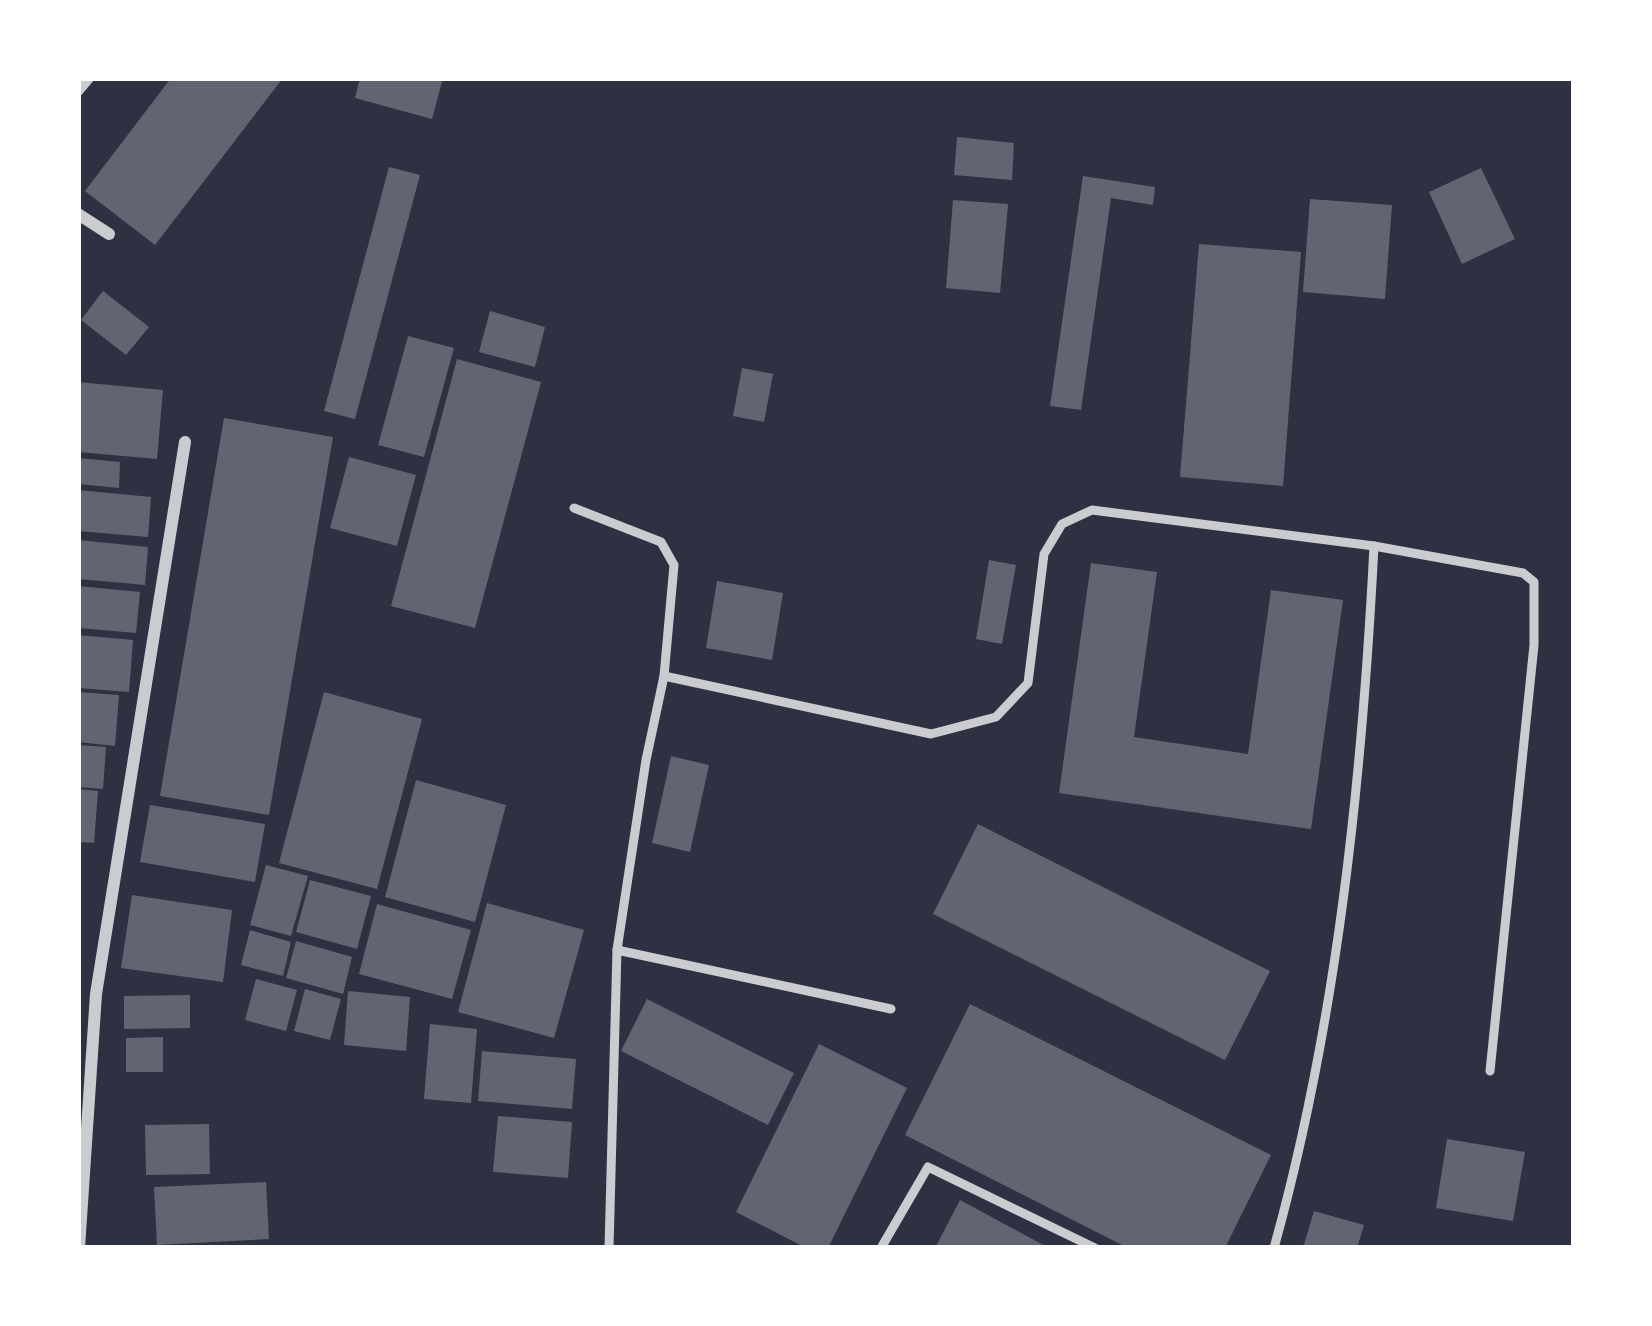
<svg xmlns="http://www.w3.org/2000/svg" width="1652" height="1326" font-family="'Fira Sans',sans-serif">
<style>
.building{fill:#626471}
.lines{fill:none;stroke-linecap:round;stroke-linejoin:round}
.service{stroke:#caccd0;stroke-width:9}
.minor{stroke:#caccd0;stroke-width:12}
</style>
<rect width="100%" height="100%" fill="#2d3142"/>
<!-- building -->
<g class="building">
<path d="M171 78H283L155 245 85 191Z"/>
<path d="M360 78H443L432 119 355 98Z"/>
<path d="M957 137 1014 143 1012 180 954 175Z"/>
<path d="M389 167 420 175 355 419 324 411Z"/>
<path d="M1481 168 1515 239 1462 264 1429 192Z"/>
<path d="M1083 176 1155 187 1153 205 1111 198 1081 410 1050 406Z"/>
<path d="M1310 199 1392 205 1385 299 1303 292Z"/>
<path d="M953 200 1008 204 1000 293 946 288Z"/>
<path d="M1199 244 1301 252 1283 486 1180 477Z"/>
<path d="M103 291 149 327 126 355 81 320Z"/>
<path d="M490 311 545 327 535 367 479 352Z"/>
<path d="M408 336 454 348 424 457 378 445Z"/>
<path d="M457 359 541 382 475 628 391 606Z"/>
<path d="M742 368 773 374 764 422 733 416Z"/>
<path d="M78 382 163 390 157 459 78 452Z"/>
<path d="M224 418 333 437 269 815 160 796Z"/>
<path d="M349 457 416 475 397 546 330 528Z"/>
<path d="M78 458 120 462 119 488 78 484Z"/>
<path d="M78 490 151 497 148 537 78 531Z"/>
<path d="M78 540 148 547 145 585 78 579Z"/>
<path d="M989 560 1016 565 1002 644 976 639Z"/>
<path d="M1091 563 1157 572 1134 737 1248 754 1271 590 1343 600 1311 829 1059 793Z"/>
<path d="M717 581 783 593 772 660 706 648Z"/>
<path d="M78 586 140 592 136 633 78 628Z"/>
<path d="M78 635 133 640 129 692 78 688Z"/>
<path d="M78 692 119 695 115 746 78 742Z"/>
<path d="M324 692 422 719 377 889 279 863Z"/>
<path d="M78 745 106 747 103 789 78 787Z"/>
<path d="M671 756 709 765 690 852 652 843Z"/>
<path d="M416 780 506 805 475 922 385 897Z"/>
<path d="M78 789 98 791 94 843 78 842Z"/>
<path d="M150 805 265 824 255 882 140 862Z"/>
<path d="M978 824 1270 971 1225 1060 933 914Z"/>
<path d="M266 865 308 876 291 936 250 925Z"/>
<path d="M310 880 371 896 357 949 296 932Z"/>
<path d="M132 895 232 910 223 982 121 968Z"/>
<path d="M487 903 584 930 554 1038 458 1012Z"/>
<path d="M377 904 471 930 452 999 359 974Z"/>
<path d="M250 930 291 942 283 976 241 965Z"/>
<path d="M296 941 352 957 343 994 286 978Z"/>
<path d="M256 979 297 990 286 1031 245 1020Z"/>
<path d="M305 989 341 999 330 1040 294 1031Z"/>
<path d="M348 991 410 997 406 1051 344 1045Z"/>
<path d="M190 995V1028L124 1029V996Z"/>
<path d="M647 999 794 1073 768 1125 621 1051Z"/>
<path d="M970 1004 1271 1155 1225 1248H1128L905 1135Z"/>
<path d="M430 1024 477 1029 471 1103 424 1099Z"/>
<path d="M163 1037V1072H126V1038Z"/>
<path d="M819 1044 907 1088 828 1248H806L736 1212Z"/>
<path d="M482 1051 576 1059 572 1109 478 1101Z"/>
<path d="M498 1116 572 1122 568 1178 493 1172Z"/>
<path d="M209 1124 210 1174 146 1175 145 1125Z"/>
<path d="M1447 1139 1525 1152 1513 1221 1436 1208Z"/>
<path d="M266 1182 269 1239 157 1245 154 1187Z"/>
<path d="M960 1200 1049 1248H935Z"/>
<path d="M1314 1211 1364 1225 1357 1248H1303Z"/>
</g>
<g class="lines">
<!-- service -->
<g class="service">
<path d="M574 508 661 542 674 565 664 676"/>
<path d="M617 950 891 1009"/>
<path d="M609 1248 617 950 646 760 664 676 931 734 996 717 1028 683 1044 554 1062 524 1092 510 1374 546"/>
<path d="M881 1248 928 1167 1095 1248"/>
<path d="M1274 1248C1337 1021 1362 781 1374 546L1523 573 1534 582V645L1490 1071"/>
</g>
<!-- minor -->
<g class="minor">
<path d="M78 90 88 78"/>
<path d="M78 214 109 234"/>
<path d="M79 1248 96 994 185 442"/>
</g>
</g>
<!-- border -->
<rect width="1652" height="1326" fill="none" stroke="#ffffff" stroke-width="162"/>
</svg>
